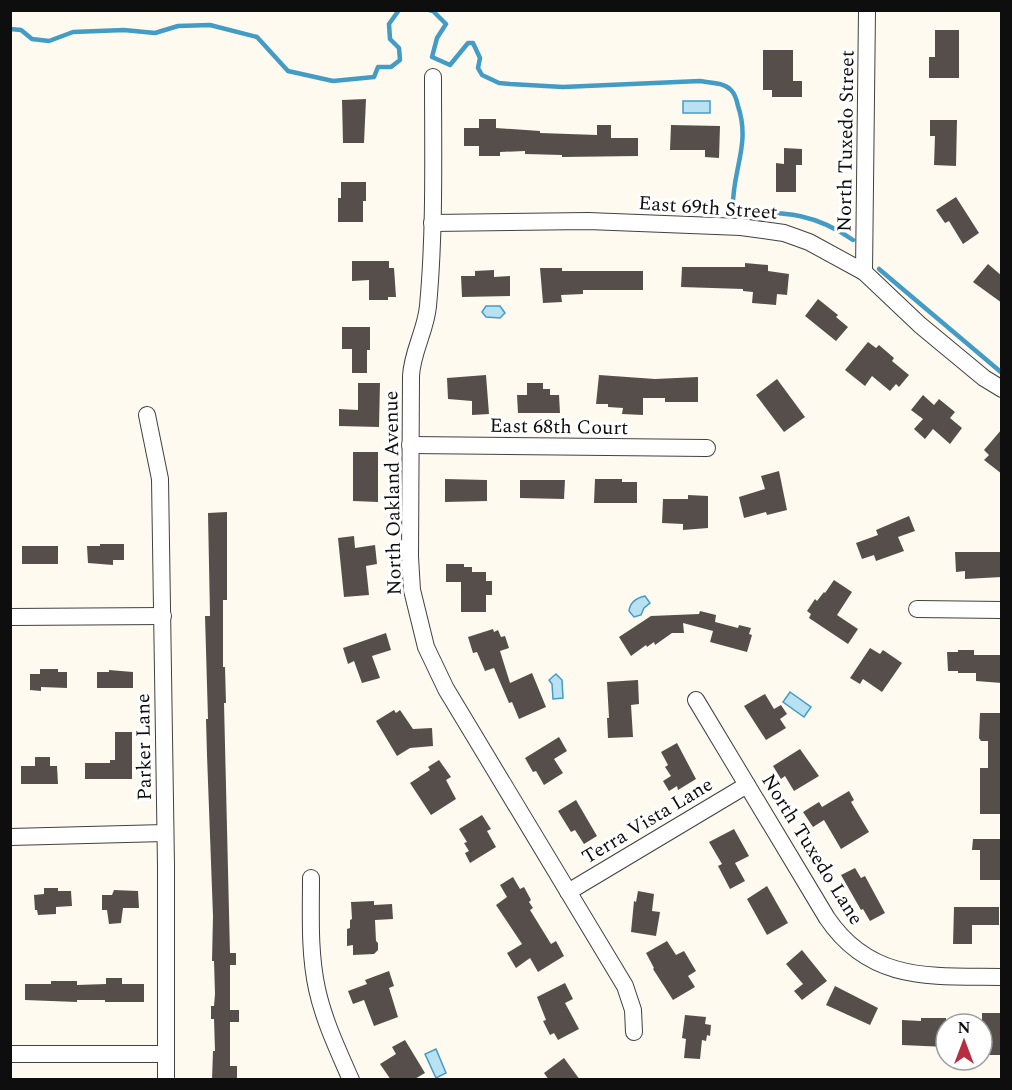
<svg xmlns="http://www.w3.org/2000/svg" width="1012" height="1090" font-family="Spectral,serif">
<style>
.water{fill:#b8e1f2;stroke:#439cc5;stroke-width:1.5}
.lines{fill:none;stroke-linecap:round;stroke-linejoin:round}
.stream{stroke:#439cc5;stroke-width:4.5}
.building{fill:#564e4b}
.street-casing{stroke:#414141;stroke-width:18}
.street{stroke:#fff;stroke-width:16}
.labels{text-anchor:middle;stroke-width:6;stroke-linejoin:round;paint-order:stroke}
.street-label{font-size:20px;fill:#0e0e0e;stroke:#fff}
</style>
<rect width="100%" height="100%" fill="#fefaf0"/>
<!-- water -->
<g class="water">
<rect x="683" y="101" width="27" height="12"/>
<path d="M486 306H500L505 313 500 318 486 317 482 312Z"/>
<path d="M645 596 650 603 644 608 641 615 634 617 629 611C630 602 636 598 645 596Z"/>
<path d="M556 674 562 680 563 698 553 699 552 684 549 680Z"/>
<path d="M790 692 811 707 804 717 783 702Z"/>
<path d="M436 1049 446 1073 436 1078 425 1054Z"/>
</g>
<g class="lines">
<!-- stream -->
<g class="stream">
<path d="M429 10 433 11 446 24 437 38 432 57 450 65 468 43H473L480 58 478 68 482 75 499 83 510 84 563 87 700 81C710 83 723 82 731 90 735 94 737 101 738 106 751 144 732 171 733 207L737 211 743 212C787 212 816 214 853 240"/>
<path d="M10 29 21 30 32 39 49 41 73 32 124 30 155 33 178 26 210 25 257 37 288 71 333 81 374 77 378 67H391L400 60 399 48 390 39 389 24 399 10"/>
<path d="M879 269 1002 373"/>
</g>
</g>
<!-- building -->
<g class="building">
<path d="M935 30H959V78H929V57H935Z"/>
<path d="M763 50H793V81H802V97H772V90H763Z"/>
<path d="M366 99 364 143H343L342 100Z"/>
<path d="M479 119H496V128L540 131V133L597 135V125H611V138H638V156L562 157V155L525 154V151L500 152V156H479V146H464V128H479Z"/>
<path d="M930 120H957L956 166 934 165 935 136H930Z"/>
<path d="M671 125 720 126 719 158 705 157V150H670Z"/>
<path d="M784 148 802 149V165H796V192H776V163L784 164Z"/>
<path d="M341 182H366V201H363V222H338V198H341Z"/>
<path d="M956 197 979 233 963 244 949 221 945 223 936 210Z"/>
<path d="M352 261H389V268H394L396 297H388V300H369V280L352 281Z"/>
<path d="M745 263 768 265V271L789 274 787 295 777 294 776 305 752 303 753 292 743 291V289L681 287 682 267H745Z"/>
<path d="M988 264 1002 276V303L973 282Z"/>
<path d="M540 268H562V271H643V290H583V294L561 295 562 302 543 303Z"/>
<path d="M494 270V277L510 276V296L462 297 461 276H475V271Z"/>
<path d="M818 299 838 315 836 317 848 327 836 341 805 316Z"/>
<path d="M342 327H370V350H367V373H352V349H342Z"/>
<path d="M868 342 876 348 879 345 894 358 892 361 909 375 899 387 896 384 890 391 872 376 865 386 845 370Z"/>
<path d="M486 375 489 414 472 415V401L448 399 447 378Z"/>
<path d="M599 375 655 379 698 377V402H665V398H643V415L622 414 623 408 608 407V404H596Z"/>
<path d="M777 379 805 417 784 432 756 395Z"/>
<path d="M358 383H380L379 427 339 426V409L358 410Z"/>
<path d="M527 383H543V389H550V395H559L560 413H518L517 395H527Z"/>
<path d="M923 395 934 405 939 399 955 412 950 418 962 428 950 444 933 429 925 439 914 429 923 419 911 410Z"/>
<path d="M1002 429V474L984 460 989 455 984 450Z"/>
<path d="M353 452H378V502L353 501Z"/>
<path d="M779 471 787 510 767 515 766 512 744 518 739 497 765 489 761 476Z"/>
<path d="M445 479 487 480V501L445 502Z"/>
<path d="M595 479H622V482H637V503H594Z"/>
<path d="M520 480H565L564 499 520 498Z"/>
<path d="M688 495 708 496V528L683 530V524L662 523 663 499H688Z"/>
<path d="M227 512V600H223V667H225L226 703H224L230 953H236V965H230V1010H239V1022H230V1066H237V1080H212L213 1051H215L214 1019H211V1006H214L215 994 214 961H212L213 916 207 755 206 719H208L205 616H210L208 513Z"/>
<path d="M909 516 915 531 898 537 904 551 876 561 874 555 862 559 856 543 878 535 876 530Z"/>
<path d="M354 536 355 548 375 545 377 564 366 566 369 595 344 597 338 538Z"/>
<path d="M100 544H124V560H113V565L88 563 87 546H100Z"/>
<rect x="22" y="546" width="36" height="18"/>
<path d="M955 552H1002V577L965 579V571L956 572Z"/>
<path d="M446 564H464V567H472V572H486V581H492V595H486V612H461V582H446Z"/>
<path d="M834 580 852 592 837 615 858 629 848 644 809 618 811 614 807 611 815 599 817 601 824 592 825 593Z"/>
<path d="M700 611 716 615 715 622 738 628 739 625 751 628 749 634 752 635 747 652 710 642 713 631 683 623 684 633H672L655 645 654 642 647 647 646 645 631 656 619 637 651 616 699 614Z"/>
<path d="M493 629 494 632 498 630 501 637 505 636 509 648 500 651 510 683 532 673 546 707 519 719 512 702 509 703 494 668 485 671 477 652 473 653 468 637Z"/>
<path d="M386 633 391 650 372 656 380 678 362 683 354 661 348 664 343 648Z"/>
<path d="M870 648 880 654 883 650 902 663 882 692 863 679 860 684 850 678Z"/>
<path d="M958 650H974V655H1000L1002 683 976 681V673H958V671H948L947 652H958Z"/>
<path d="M40 669H58V672H67V688L41 687V691L30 690V674H40Z"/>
<path d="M109 670 133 672V688H97V672H109Z"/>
<path d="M638 680 639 704 631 705 633 737 608 738 607 718H609L607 682Z"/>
<path d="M765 694 774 709 781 705 787 714 780 719 786 728 766 740 744 706Z"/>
<path d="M394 710 396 713 400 710 413 729 432 728 433 746 410 748 397 756 376 721Z"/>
<path d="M980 713H1002V814H980V768H988V741H981L979 738Z"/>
<path d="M115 732H132V779H85V763H110V760H115Z"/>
<path d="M559 737 567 751 554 759 563 773 544 785 536 771 533 772 525 758Z"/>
<path d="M677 743 696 779 678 790 677 786 669 791 663 781 671 776 665 767 668 765 661 752Z"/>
<path d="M800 749 819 776 794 791 785 776 781 779 773 766Z"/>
<path d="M35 757H50V766H57L58 784H21V766H35Z"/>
<path d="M439 760 451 777 446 780 456 799 431 815 410 783 430 770 428 767Z"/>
<path d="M849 791 854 800 851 802 869 832 841 849 824 820 813 827 803 812 819 802 822 807Z"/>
<path d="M576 800 597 836 584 844 575 830 571 832 558 811Z"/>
<path d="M482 815 491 829 487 831 496 847 470 863 465 853 469 851 464 843 467 842 459 829Z"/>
<path d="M734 829 749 856 735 863 745 881 730 889 718 866 722 864 709 842Z"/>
<path d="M973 839H1000L1002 880H980V850H972Z"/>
<path d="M855 868 861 878 865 876 885 913 870 921 863 909 861 910 841 875Z"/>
<path d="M513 877 520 889 524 887 531 900 529 902 533 908 530 910 551 944 556 941 564 956 538 972 530 958 516 968 507 953 522 944 496 905 507 897 500 885Z"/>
<path d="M767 886 788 923 767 935 747 899Z"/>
<path d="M44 888H58V891H71L72 906 56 907V914L38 915 37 910H35L34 895 44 894Z"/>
<path d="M114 890 138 891 139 908H123L121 923 109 924 107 910H102V895H112Z"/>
<path d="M638 891 654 894 652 911 660 912 656 936 631 932 634 901 636 902Z"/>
<path d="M374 901V905L392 904 393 919 375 920 376 941 378 943V950L374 954 353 955V945L347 946V929L350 928V920L352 919 351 902Z"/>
<path d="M954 907H999V925H972V944H953Z"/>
<path d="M667 941 676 955 684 951 696 971 688 976 695 987 673 1000 653 969 654 968 646 953Z"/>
<path d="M802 950 827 981 802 1000 794 991 803 984 786 964Z"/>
<path d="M389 971 394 986 389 988 398 1017 374 1026 364 1000 353 1004 348 991 367 984 365 980Z"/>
<path d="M106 978H122V984H144V1002H105V1000H77V1002L25 1000V984H51V981H77V985L106 984Z"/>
<path d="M565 983 573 999 565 1003 579 1029 558 1040 554 1033 550 1035 543 1021 546 1020 537 997Z"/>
<path d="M835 986 878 1008 870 1025 826 1005Z"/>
<path d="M982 1013H1000L1001 1055H982Z"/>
<path d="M685 1015 706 1017 705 1024 711 1025 710 1036 707 1035 706 1041 702 1040 700 1059 684 1058 686 1039 682 1038Z"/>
<path d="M921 1018H946V1047L902 1045V1020L921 1021Z"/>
<path d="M405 1040 425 1073 413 1080H391L380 1064 396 1054 392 1047Z"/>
<path d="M564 1058 580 1080H549L544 1073Z"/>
</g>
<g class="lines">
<!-- street casing -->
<g class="street-casing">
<g id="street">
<path d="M433 77C433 153 435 230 428 306 426 330 412 352 411 376L410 557 412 590 426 647 446 689 625 986 633 1010 634 1032"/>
<path d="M432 223 588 221 741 227 784 233 809 242 864 272 920 325 984 378 1002 389"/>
<path d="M864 272 867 10"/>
<path d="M147 415 160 479 166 866V1080"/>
<path d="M410 445 707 448"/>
<path d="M917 609 1002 610"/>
<path d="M10 617 163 616"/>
<path d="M696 700 827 918C871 983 932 976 1002 977"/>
<path d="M10 837 165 833"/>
<path d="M311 878C311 915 309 952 317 989 324 1021 338 1050 351 1080"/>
<path d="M568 892 747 785"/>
<path d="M10 1054H166"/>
</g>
</g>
<!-- street -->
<use href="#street" class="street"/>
</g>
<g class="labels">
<!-- street labels -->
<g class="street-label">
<text transform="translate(845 141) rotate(-89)" y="7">North Tuxedo Street</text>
<text transform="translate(708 207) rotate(4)" y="7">East 69th Street</text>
<text transform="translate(559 426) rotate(1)" y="7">East 68th Court</text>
<text transform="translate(392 493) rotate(-91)" y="7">North Oakland Avenue</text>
<text transform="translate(143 747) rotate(-91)" y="7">Parker Lane</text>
<text transform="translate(647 820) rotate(-31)" y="7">Terra Vista Lane</text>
<text transform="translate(813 849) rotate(58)" y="7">North Tuxedo Lane</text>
</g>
</g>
<!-- border -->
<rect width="1012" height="1090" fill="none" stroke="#0e0e0e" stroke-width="24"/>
<!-- north arrow -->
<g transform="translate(964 1042)"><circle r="28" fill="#ffffff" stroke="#9f9f9f" stroke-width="1.5"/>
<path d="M0-4.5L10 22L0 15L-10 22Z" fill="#b62e3f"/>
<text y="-9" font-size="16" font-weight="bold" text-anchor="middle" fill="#0e0e0e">N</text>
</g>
</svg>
